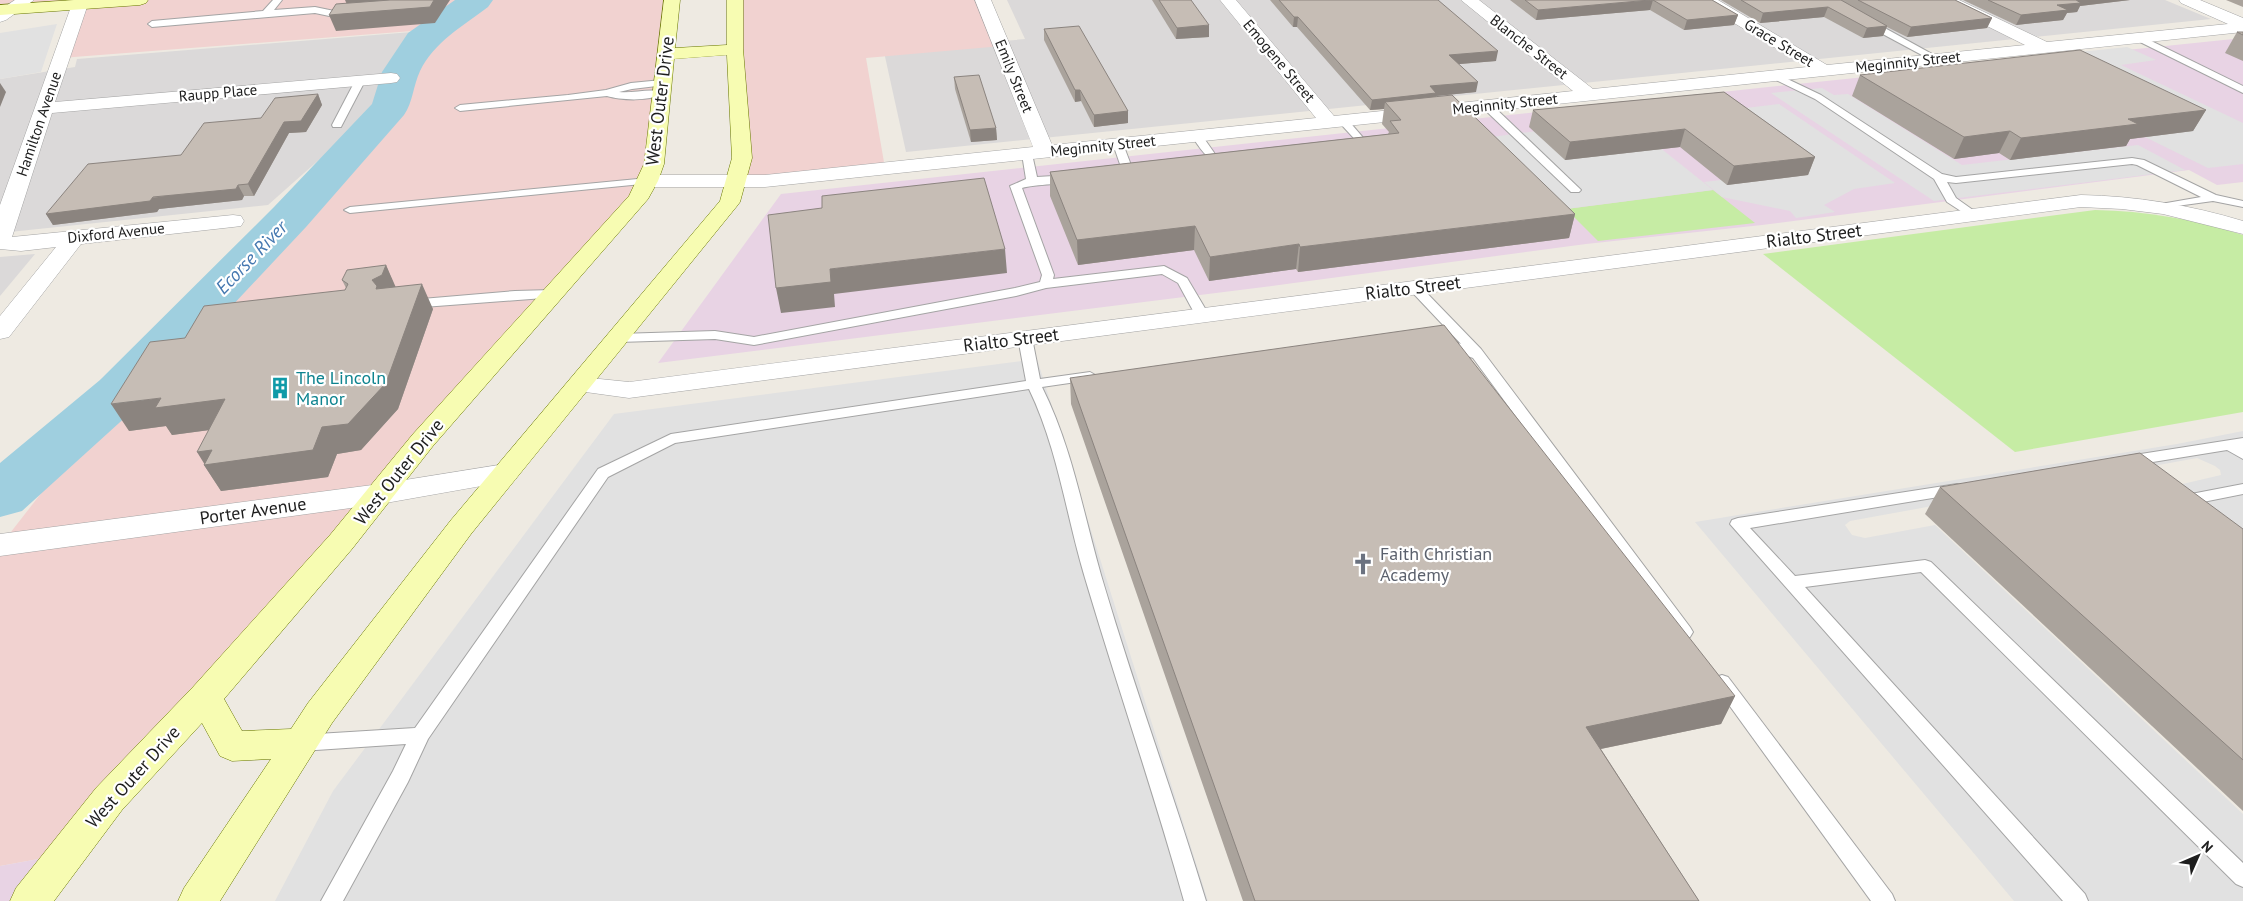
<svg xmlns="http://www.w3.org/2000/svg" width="2243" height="901" font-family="'PT Sans',sans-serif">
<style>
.residential{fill:#dbd9d9}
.commercial{fill:#f1d2d0}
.industrial{fill:#e8d3e4}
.grass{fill:#c6eca4}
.parking{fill:#e1e1e1}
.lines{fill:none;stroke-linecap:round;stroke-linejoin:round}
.river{fill:#9fcfdf;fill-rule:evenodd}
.service-casing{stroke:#a4a4a4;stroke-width:2}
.minor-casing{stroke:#a4a4a4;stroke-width:1}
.secondary-casing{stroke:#687700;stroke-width:1}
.service{fill:#fff;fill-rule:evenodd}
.minor{fill:#fff;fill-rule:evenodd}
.secondary{fill:#f7fcb2;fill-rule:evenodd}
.wall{fill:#aaa39c}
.shaded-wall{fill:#8b847f}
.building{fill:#c6bdb5;stroke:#8b847f}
.labels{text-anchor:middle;stroke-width:4.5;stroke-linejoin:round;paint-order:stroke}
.far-street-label{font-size:15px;fill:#1d1d1d;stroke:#fff}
.street-label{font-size:18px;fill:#1d1d1d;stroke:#fff}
.culture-label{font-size:18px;fill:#0d838f;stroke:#fff;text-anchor:start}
.worship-label{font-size:18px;fill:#5b616d;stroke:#fff;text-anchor:start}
.water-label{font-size:19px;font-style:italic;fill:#4578b0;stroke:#fff}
</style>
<rect width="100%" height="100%" fill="#eeeae2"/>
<!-- residential -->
<g class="residential">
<path d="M1007 0H2165L2211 19 906 152 884 52 1025 39Z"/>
<path d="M412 32 391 84 339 142 268 205 0 233V79L75 67 77 59Z"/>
<path d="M35 254 0 296V257Z"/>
</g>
<!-- commercial -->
<g class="commercial">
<path d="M0 0H672L648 181 66 854 0 866V546L120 392 390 107 401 72 421 41 438 29 61 58 79 5 12 10 0 17Z"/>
<path d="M735 0H983L1002 46 866 58 885 168 736 181Z"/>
</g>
<!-- industrial -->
<g class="industrial">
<path d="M2243 38V182L2217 185 2189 170 1762 225 1586 244 1279 285 658 363 781 194 1759 88Z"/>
<path d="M66 854 30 901H0V866Z"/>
</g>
<!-- grass -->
<g class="grass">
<path d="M1713 190 1755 223 1598 241 1566 209Z"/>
<path d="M2095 210C2146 211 2194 219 2243 235V412L2015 452 1763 254Z"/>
</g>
<!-- parking -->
<g class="parking">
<path d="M57 24 41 72 0 79V33Z"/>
<path d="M2127 47 2156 60 2121 65 2243 123V164L2208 168 2145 137 2042 56Z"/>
<path d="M1822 88 1834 95 1848 94 1962 165 2138 145 2185 170 1934 201 1771 93Z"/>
<path d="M1779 104 1895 183 1854 189 1824 205 1835 212 1796 218 1790 211 1722 197 1704 182 1721 180V111Z"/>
<path d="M1624 119 1713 190 1566 209 1492 137Z"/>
<path d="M1037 359 1208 901H275L333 791 614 414Z"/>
<path d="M2243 431V573L2140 494 2221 475 2220 470 2215 466 2197 458 1850 521 1845 525 1852 535 1865 538 1935 525 2243 814V901H2014L1695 522 2177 444Z"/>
</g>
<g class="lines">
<!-- river -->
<path class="river" d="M455 0H493L488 7C463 26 434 42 420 71 413 86 413 102 404 115L306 227 140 404 22 511 0 517V463L100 380 274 207 372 104 382 72 408 33Z"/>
<!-- service casing -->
<g class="service-casing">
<g id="service">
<path d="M273 0H282L274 10 315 7 339 12 350 11 354 14 339 18 315 13 152 27 148 24 152 21 263 11Z"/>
<path d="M1866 21H1872L1941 59 1939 61H1933L1866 25Z"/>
<path d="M2139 35 2243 86V93L2136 40V36Z"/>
<path d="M1775 73 1821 95 1942 174 1956 177 2132 158 2144 160 2216 195 2243 201V207L2213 201 2155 209 2153 207 2155 205 2201 197 2137 165 2132 164 1956 183 1947 182 1956 198 1980 215 1978 217H1970L1947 202 1934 179 1815 99 1772 78V74Z"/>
<path d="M360 78 365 81 342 125 341 127H333L332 125 355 81Z"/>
<path d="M662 80 667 83 665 85 632 89 619 92C631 94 655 87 662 93 651 102 620 100 607 96L460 111 455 108 460 105 568 95 606 90 631 83Z"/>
<path d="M1487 103 1491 104 1579 188 1581 190 1579 192H1571L1483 108 1482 106Z"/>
<path d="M1343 118 1347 119 1372 148C1369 153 1362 155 1356 153L1355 151 1361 146 1338 121Z"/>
<path d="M1197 133 1201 134 1215 154 1231 159 1232 161 1231 163C1211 167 1201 150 1192 136Z"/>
<path d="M1118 141 1123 144 1134 173 1133 175 1118 177 1112 174 1114 172 1122 170 1113 144Z"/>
<path d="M1027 151 1032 154 1037 177 1070 175 1076 178C1067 185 1035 184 1022 188L1054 275 1053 279 1164 266 1187 278 1209 315 1207 318H1197L1178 283 1162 274 1046 288 1016 296 754 345 715 339 619 342 612 338 619 334 715 331 754 337 1015 288 1040 282 1042 275 1010 186 1026 179 1022 154Z"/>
<path d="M648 178 652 179 654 181 652 183 350 213 344 210 350 207Z"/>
<path d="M1415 284 1419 285 1481 349 1690 627 1693 632 1690 637 1684 639 1678 637 1473 358 1441 346 1439 343 1446 339 1461 344 1411 291 1409 288Z"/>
<path d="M552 290 558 294 557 297 410 308 404 304 410 300 515 291Z"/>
<path d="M1025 334 1032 338 1040 379 1090 372 1097 376 1090 380 1042 387C1072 447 1083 512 1101 575 1133 685 1173 792 1206 901H1184C1154 793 1117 686 1085 578 1066 515 1058 449 1029 389L675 443 608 477 428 739 408 782 343 901H321L393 771 406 744 301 751 294 749 291 743 294 737 301 735 415 728 598 469 671 434 1026 381 1018 338Z"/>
<path d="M2243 438V459L2227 450 2128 466 2123 464 2120 461 2123 458 2128 456Z"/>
<path d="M1957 484 1963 485 1965 489 1963 493 1750 528 1795 576 1925 560 1931 562 2243 863V887L2236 884 1921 572 1805 587 2085 894 2088 901H2063L1730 524 1732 520 1738 518Z"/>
<path d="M2243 484V494L2198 503 2196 507C2188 509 2182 507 2178 500L2180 496 2186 495Z"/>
<path d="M1722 675 1728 677 1892 894 1895 901H1871L1716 687 1713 682 1716 677Z"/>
</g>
</g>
<!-- minor casing -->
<g class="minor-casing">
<g id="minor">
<path d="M15 0H34L6 20 0 22V10Z"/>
<path d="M83 0 88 4 55 102 391 73 397 74 400 78 397 82 391 83 52 113 12 237 233 215 241 216 244 221 241 226 233 227 81 244 9 337 0 339V316L56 247 21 251 0 249V205L72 4 74 1Z"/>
<path d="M975 0H991L1052 145 1316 118 1220 0H1236L1334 116 1573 91 1461 0H1479L1593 89 1807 67 1701 3 1699 0H1718L1827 65 2025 45 1941 3 1939 0H1959L2047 42 2228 24 2181 3 2179 0H2200L2243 18V32L765 187H648L641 185 638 181 641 177 648 175H765L1033 147Z"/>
<path d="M2081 195C2136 196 2190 205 2243 221V234L2163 214 2122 209 2081 207 629 398 571 390 567 385 571 380 580 377 629 382Z"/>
<path d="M505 464 515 466 519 473 515 480 380 504 0 556V534L380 484Z"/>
</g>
</g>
<!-- secondary casing -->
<g class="secondary-casing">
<g id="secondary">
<path d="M74 0H148L146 3 140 5 0 15V5Z"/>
<path d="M664 0H680L675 48 727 45V0H743V49L752 158 740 202 737 206 471 534 332 723 220 901H178L184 888 271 759 232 761 220 756 202 723 122 810 54 901H10L16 888 96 788 193 687 330 535 413 434 629 196 644 164ZM727 55 732 158 720 201 451 520 308 703 291 729 242 731 224 699 352 549 433 446 648 199 658 181 664 164 674 59Z"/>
</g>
</g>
<!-- service -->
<use href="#service" class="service"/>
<!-- minor -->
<use href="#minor" class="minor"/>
<!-- secondary -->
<use href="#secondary" class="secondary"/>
</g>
<!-- wall -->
<g class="wall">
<path d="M1152 0H1191L1209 37 1176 39Z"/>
<path d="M1270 0H1438L1496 61 1459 64 1476 92 1436 96V97L1575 214 1569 238 1298 272 1296 269 1209 281 1194 250 1078 265 1050 196V172L1388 134 1389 132 1382 124 1384 109 1370 110 1297 27H1293Z"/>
<path d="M1510 0H1712L1738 15 1734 25 1684 30 1650 10 1536 20Z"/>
<path d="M1721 0H1955L1992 18 1987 28 1907 37 1887 27 1883 36 1863 38 1824 17 1760 23Z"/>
<path d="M1963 0H2130L2080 6 2077 12 2067 13 2063 20 2016 25Z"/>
<path d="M2226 0H2243V7Z"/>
<path d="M1044 29 1128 111V123L1094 127 1081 101 1075 102 1044 40Z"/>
<path d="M2237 32H2243V61L2225 53Z"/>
<path d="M1860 75 2206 110 2193 131 2130 139 2126 146 2010 160 1999 153 1954 159 1852 96Z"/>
<path d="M954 77 996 128 997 140 971 142 955 89Z"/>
<path d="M1724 92 1815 157 1808 175 1727 185 1680 147 1565 160 1529 127 1533 110Z"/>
<path d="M318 94 322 105 306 132 289 133 254 196H244L242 200 159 209 157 212 53 225 46 214 181 155 261 118Z"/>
<path d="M386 265 395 287 433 309 398 409 361 450 337 454 328 477 221 491 204 465 209 430 172 435 166 426 129 431 345 290 346 288 342 280Z"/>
<path d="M1070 378 1735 696 1721 724 1601 749 1699 901H1243L1071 404Z"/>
<path d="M1940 487 2243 529V811L1925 514Z"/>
</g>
<!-- shaded-wall -->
<g class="shaded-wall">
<path d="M345 0H394L349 9Z"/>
<path d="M434 0H450L435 23 336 31 329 15Z"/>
<path d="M1653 0 1650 10 1536 20 1538 10Z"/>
<path d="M2070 0H2130L2080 6 2077 12 2067 13 2063 20 2016 25 2021 15 2057 5Z"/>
<path d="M1828 7 1824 17 1760 23 1763 13Z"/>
<path d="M1738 15 1734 25 1684 30 1687 20Z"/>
<path d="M1294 17H1298L1297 27H1293Z"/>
<path d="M1992 18 1987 28 1907 37 1911 27Z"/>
<path d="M1209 25V37L1176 39 1177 28Z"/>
<path d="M1887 26 1883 36 1863 38 1867 28Z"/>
<path d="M1498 51 1496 61 1448 65 1449 55Z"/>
<path d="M1478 82 1476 92 1436 96 1435 104 1385 102 1384 109 1370 110 1372 100 1430 86Z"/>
<path d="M0 83 6 92 0 107Z"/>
<path d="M1075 90H1080L1081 101 1075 102Z"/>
<path d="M318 94 322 105 306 132 289 133 254 196 248 184 284 122Z"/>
<path d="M2206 110 2193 131 2130 139 2126 146 2010 160 2021 138 2128 119Z"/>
<path d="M1128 111V123L1094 127V115Z"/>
<path d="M996 128 997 140 971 142 970 130Z"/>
<path d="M1685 129 1680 147 1565 160 1570 142Z"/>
<path d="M2010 131 1999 153 1954 159 1964 137Z"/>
<path d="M1815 157 1808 175 1727 185 1734 166Z"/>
<path d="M238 185 244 196 242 200 159 209 157 212 53 225 46 214Z"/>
<path d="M1575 214 1569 238 1298 272 1300 247Z"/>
<path d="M1195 226 1194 250 1078 265 1077 240Z"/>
<path d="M1299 244 1296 269 1209 281 1210 257Z"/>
<path d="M1005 249 1007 273 834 294 835 307 781 313 776 288 830 269Z"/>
<path d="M386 265 397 290 383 305 372 280Z"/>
<path d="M422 284 433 309 398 409 361 450 337 454 328 477 221 491 204 465H205L197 452Z"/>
<path d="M161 398 225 399 240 426 172 435 166 426 129 431 111 404Z"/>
<path d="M1735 696 1721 724 1576 754 1586 727Z"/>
</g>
<!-- building -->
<g class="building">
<path d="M390 0H434L430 7 329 15 336 4Z"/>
<path d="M1159 0H1191L1209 25 1177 28Z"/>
<path d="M1279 0H1438L1498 51 1449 55 1478 82 1430 86 1436 93 1372 100 1298 17H1294Z"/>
<path d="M1525 0H1650L1538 10Z"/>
<path d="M1653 0H1712L1738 15 1687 20Z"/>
<path d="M1741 0H1841L1887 26 1867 28 1828 7 1763 13Z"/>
<path d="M1858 0H1955L1992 18 1911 27Z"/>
<path d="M1988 0H2076L2081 3 2057 5 2068 10 2021 15Z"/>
<path d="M1079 26 1128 111 1094 115 1080 90H1075L1044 29Z"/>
<path d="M2237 32H2243V35Z"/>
<path d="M2080 50 2206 110 2128 119 2138 124 2021 138 2010 131 1964 137 1860 75Z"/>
<path d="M979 75 996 128 970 130 954 77Z"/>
<path d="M1724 92 1815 157 1734 166 1685 129 1570 142 1533 110Z"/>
<path d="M318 94 301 121 284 122 248 184 238 185 236 189 153 197 150 201 46 214 88 164 181 155 204 123 261 118 275 98Z"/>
<path d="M1452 95 1575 214 1300 247 1299 244 1210 257 1195 226 1077 240 1050 172 1399 133 1390 121 1401 120 1385 102Z"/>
<path d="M984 178 1005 249 830 269 831 282 776 288 768 215 822 208V196Z"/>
<path d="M386 265 382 275 372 280 377 286 376 289 422 284 386 383 348 424 322 427 313 450 204 465 212 450 197 452 225 399 155 408 161 398 111 404 150 342 185 338 204 306 345 290 348 284 342 280 347 270Z"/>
<path d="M1444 325 1735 696 1586 727 1699 901H1255L1070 378Z"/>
<path d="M2140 453 2243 529V760L1940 487Z"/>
</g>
<!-- icons -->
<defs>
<g id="building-bare" transform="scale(1.725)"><path d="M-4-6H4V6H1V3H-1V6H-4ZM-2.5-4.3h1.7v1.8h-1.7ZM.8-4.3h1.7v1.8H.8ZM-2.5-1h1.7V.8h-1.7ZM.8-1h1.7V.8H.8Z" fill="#0f9aa8" stroke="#fff" stroke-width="2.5" paint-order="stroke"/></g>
<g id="church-bare" transform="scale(1.725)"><path d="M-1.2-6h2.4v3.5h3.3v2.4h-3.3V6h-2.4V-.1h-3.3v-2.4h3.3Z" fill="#6b7280" stroke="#fff" stroke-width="2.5" paint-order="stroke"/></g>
</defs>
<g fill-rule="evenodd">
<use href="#building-bare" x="280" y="388"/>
<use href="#church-bare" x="1363" y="564"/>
</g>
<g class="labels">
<!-- far-street labels -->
<g class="far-street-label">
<text transform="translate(1779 43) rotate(31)" y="5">Grace Street</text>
<text transform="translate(1529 47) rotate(38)" y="5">Blanche Street</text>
<text transform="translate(1279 61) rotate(50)" y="5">Emogene Street</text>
<text transform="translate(1908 62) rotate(-6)" y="5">Meginnity Street</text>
<text transform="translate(1014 76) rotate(68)" y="5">Emily Street</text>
<text transform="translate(218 93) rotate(-5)" y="5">Raupp Place</text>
<text transform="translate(1505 104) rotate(-6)" y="5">Meginnity Street</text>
<text transform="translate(39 124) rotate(-71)" y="5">Hamilton Avenue</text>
<text transform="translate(1103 146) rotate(-6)" y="5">Meginnity Street</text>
<text transform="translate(116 233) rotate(-6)" y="5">Dixford Avenue</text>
</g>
<!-- street labels -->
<g class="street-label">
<text transform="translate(660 101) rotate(-83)" y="6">West Outer Drive</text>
<text transform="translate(1814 236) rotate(-7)" y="6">Rialto Street</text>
<text transform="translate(1413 288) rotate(-7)" y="6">Rialto Street</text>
<text transform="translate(1011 340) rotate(-7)" y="6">Rialto Street</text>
<text transform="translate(399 472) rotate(-51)" y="6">West Outer Drive</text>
<text transform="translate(253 511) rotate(-8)" y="6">Porter Avenue</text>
<text transform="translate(133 777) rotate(-48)" y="6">West Outer Drive</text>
</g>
<!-- culture labels -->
<g class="culture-label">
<text x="296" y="384">The Lincoln<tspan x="296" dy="21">Manor</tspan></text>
</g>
<!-- worship labels -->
<g class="worship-label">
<text x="1380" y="560">Faith Christian<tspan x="1380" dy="21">Academy</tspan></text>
</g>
<!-- water labels -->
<g class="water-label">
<text transform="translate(251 257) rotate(-46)" y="7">Ecorse River</text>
</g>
</g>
<!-- north arrow -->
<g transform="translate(2198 856) rotate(45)" stroke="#ffffff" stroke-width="4" paint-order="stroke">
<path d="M0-4L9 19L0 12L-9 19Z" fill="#1d1d1d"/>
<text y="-8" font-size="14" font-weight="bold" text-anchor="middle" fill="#1d1d1d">N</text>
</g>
</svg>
